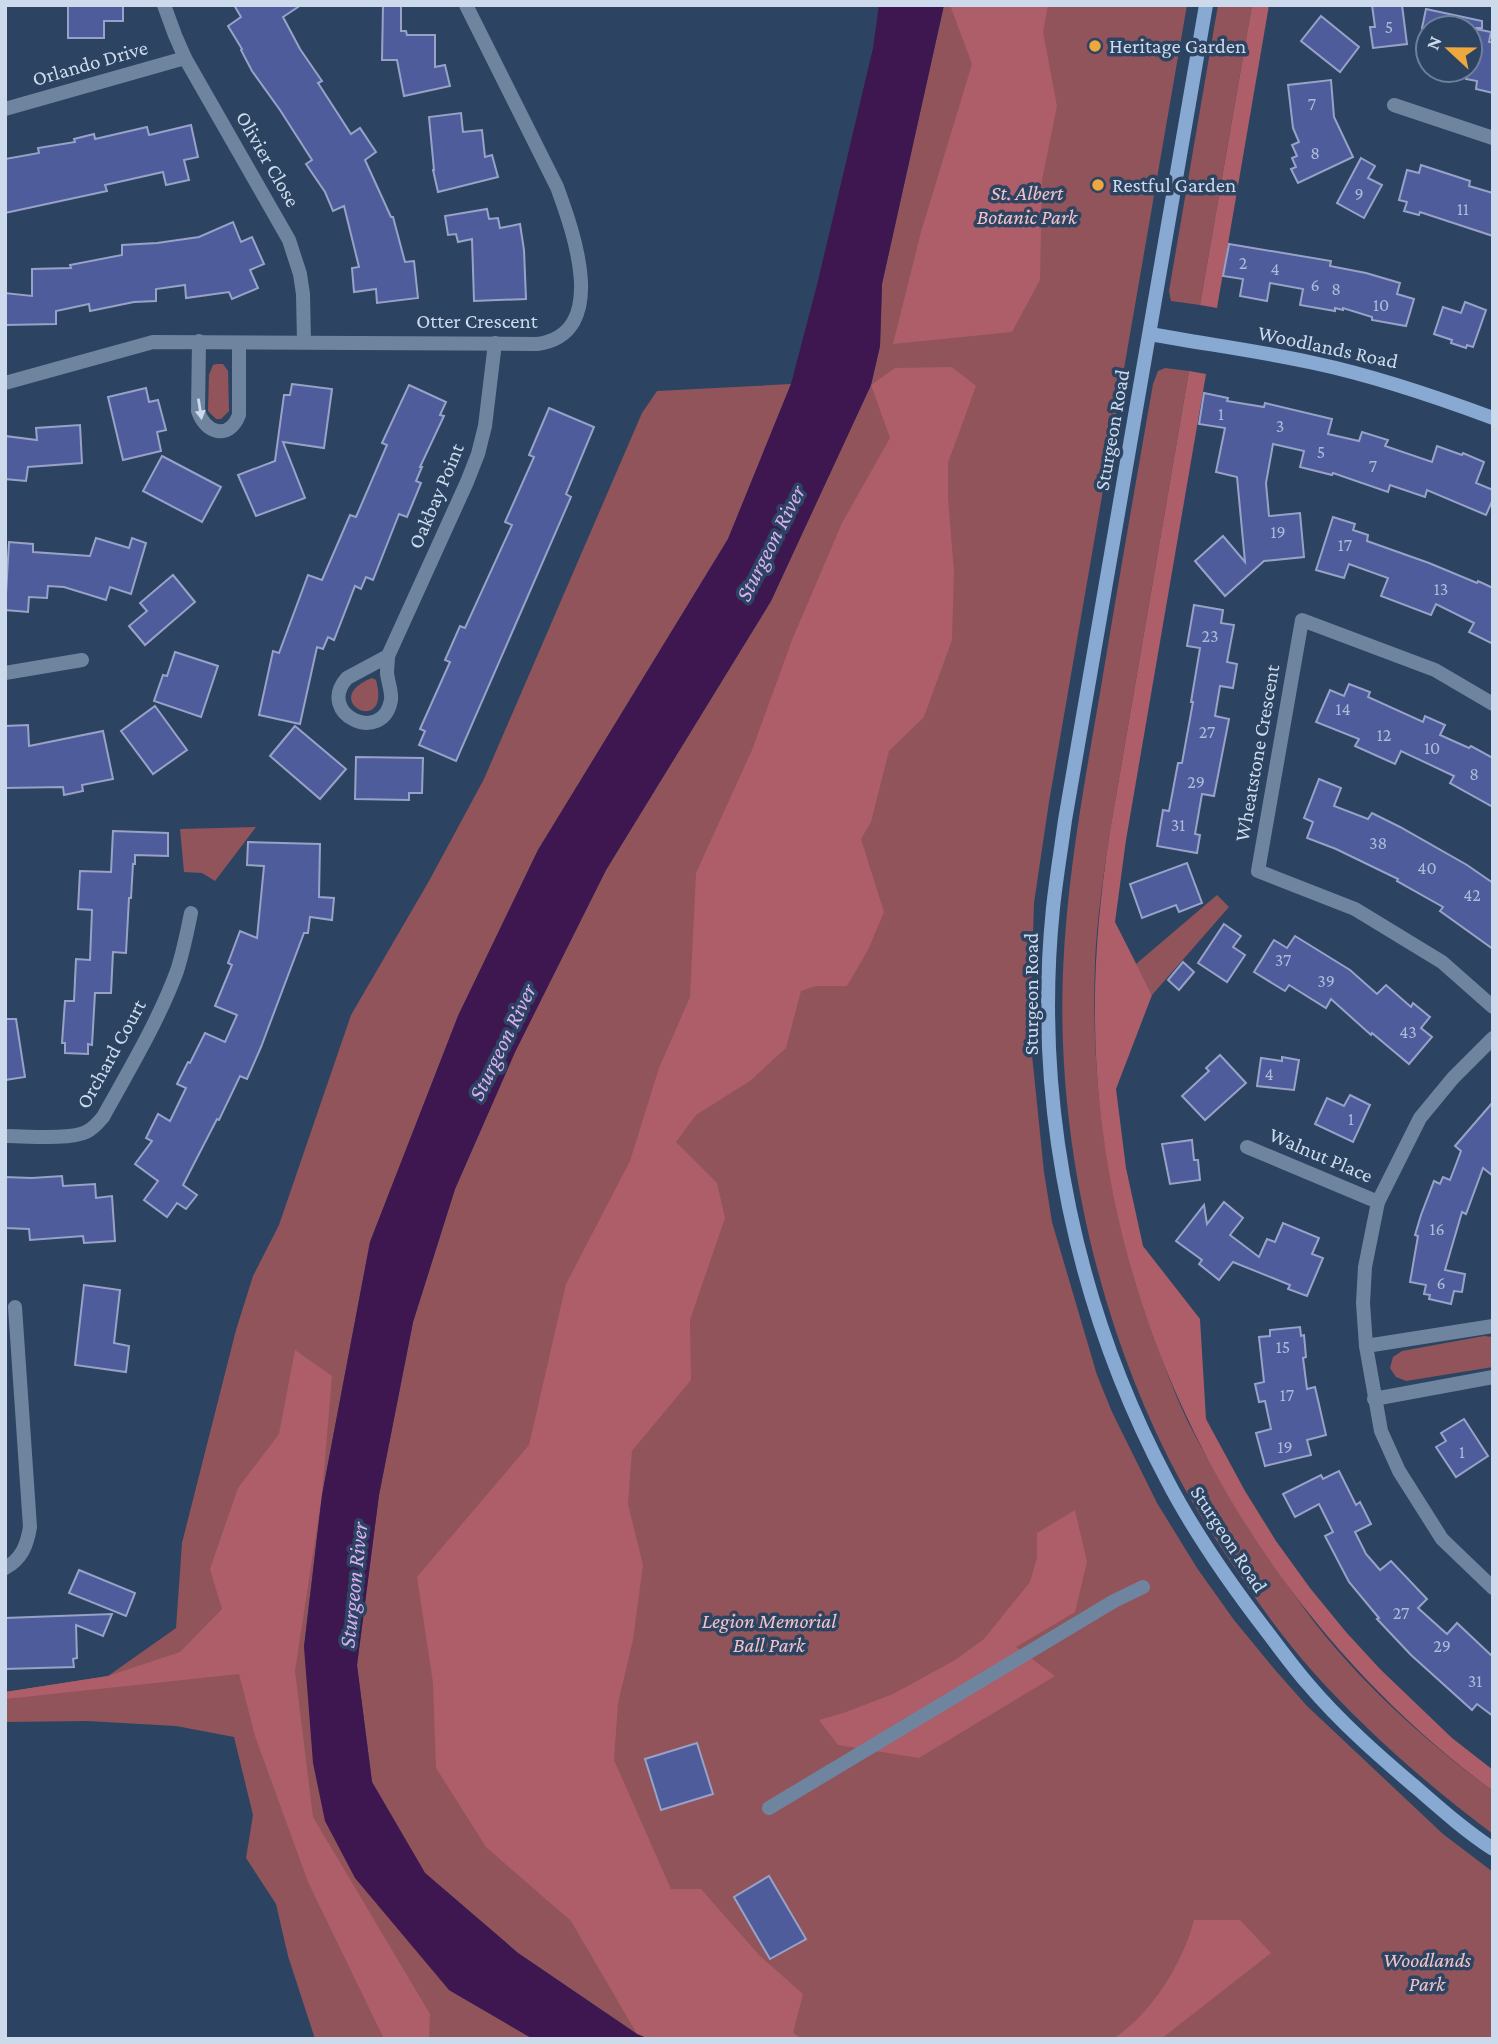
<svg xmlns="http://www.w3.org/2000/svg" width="1498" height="2044" font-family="'Crimson Pro',serif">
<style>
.green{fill:#90545a}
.forest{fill:#ae5e68}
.water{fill:#3e1750}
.building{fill:#4f5c9c;stroke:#98a2c8;stroke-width:2}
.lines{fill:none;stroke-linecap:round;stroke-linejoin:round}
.street{stroke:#6f859f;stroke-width:14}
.secondary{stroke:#87a9d2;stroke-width:14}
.oneway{fill:#ccdaec}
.poi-dot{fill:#eea73d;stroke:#2c4461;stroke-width:2.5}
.labels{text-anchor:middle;stroke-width:7;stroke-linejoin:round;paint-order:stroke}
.number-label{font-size:18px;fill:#adbad8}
.poi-label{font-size:21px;fill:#ccdaec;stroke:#2c4461;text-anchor:start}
.street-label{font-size:21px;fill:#ccdaec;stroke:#2c4461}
.park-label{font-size:21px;font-style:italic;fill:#f2c3c7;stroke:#2c4461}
.water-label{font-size:23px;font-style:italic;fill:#dbaef4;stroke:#2c4461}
</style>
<rect width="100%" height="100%" fill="#2c4461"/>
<!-- green -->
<g class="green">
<path d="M944 5H1187L1049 802 1034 903 1031 1000V1045L1044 1172 1052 1222 1097 1375 1112 1412 1157 1503 1197 1568 1234 1620 1276 1671 1307 1706 1443 1834 1493 1872V2039H649L637 2034 518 1953 425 1873 372 1782 357 1665 379 1495 413 1322 455 1189 515 1052 606 870 771 601 871 385 880 346 882 284Z"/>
<path d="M1218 5H1252L1200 305 1171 301 1169 291Z"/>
<path d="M217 364H223L228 371 229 411 221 419H216L208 411 209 375 213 365Z"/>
<path d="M1165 368 1189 371 1109 837C1103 879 1097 920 1095 962 1090 1094 1111 1227 1159 1351 1170 1381 1182 1412 1198 1441 1213 1469 1232 1496 1249 1524 1265 1548 1279 1574 1296 1597 1345 1669 1423 1740 1493 1791V1834C1431 1788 1365 1730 1314 1673 1287 1643 1263 1610 1241 1577 1220 1546 1199 1515 1181 1482 1099 1331 1056 1142 1063 971 1067 877 1084 785 1100 693 1117 590 1135 487 1153 384L1158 371Z"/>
<path d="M791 384 728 539 538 850 458 1016 370 1242 322 1495 304 1647 449 1990 533 2039H315L288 1956 276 1904 246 1858 253 1815 234 1737 176 1726 87 1721 5 1722V1692L108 1676 176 1628 182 1543 236 1330 253 1276 279 1225 351 1015 429 881 484 779 642 413 657 391Z"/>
<path d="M372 678 376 680C392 739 316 700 372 678Z"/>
<path d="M256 827 215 881 202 873 184 872 180 829Z"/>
<path d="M1217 895 1229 907 1152 995 1136 964Z"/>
<path d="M1484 1336 1493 1337V1367L1406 1381 1396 1377 1390 1368 1393 1357 1402 1351Z"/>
</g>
<!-- forest -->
<g class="forest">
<path d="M950 5H1048L1043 32 1057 106 1042 180 1040 280 1012 332 893 344 921 232 972 64Z"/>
<path d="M1252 5H1269L1217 308 1200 305Z"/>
<path d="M952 367 976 386 948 463V497L954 572 952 640 924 717 889 751 871 822 861 839 884 912 868 950 847 986H816L801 991 786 1048 750 1081 696 1115 676 1142 717 1183 725 1218 690 1320 691 1380 632 1451 628 1504 643 1565 633 1640 618 1703 614 1760 671 1889H701L759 1955 803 1994 793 2033 802 2039H649L637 2034 571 1921 486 1847 436 1768 433 1683 417 1577 529 1445 566 1284 630 1161 659 1068 690 997 696 873 752 750 792 640 842 523 890 438 871 385 895 368Z"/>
<path d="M1189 371 1206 374 1126 840 1115 922 1152 995 1116 1089 1126 1168 1143 1246 1200 1319 1206 1419 1245 1491 1276 1541 1310 1588 1346 1632 1380 1669 1452 1738 1493 1770V1791C1251 1613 1098 1322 1095 1022 1094 959 1100 899 1109 837Z"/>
<path d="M295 1350 332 1376 322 1495 295 1671 313 1817 430 2014 429 2039H384L308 1882 255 1736 239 1674 5 1699V1692L108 1676 180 1652 222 1609 210 1569 238 1488 279 1434Z"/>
<path d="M1075 1510 1087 1562 1075 1612 1016 1647 1055 1676 919 1758 838 1745 819 1720 846 1712 893 1694 955 1660 984 1639 1030 1582 1037 1558V1533Z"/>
<path d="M1194 1920H1240L1271 1953 1161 2039H1113C1152 2013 1182 1965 1194 1920Z"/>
</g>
<!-- water -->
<path class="water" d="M879 5H944L882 284 880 346 871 385 771 601 606 870 515 1052 455 1189 413 1322 379 1495 357 1665 372 1782 425 1873 518 1953 637 2034 649 2039H533L449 1990 355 1878 325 1821 313 1763 304 1647 322 1495 370 1242 458 1016 538 850 728 539 791 384 818 281 873 48Z"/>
<!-- building -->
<g class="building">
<path d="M68 5H123V21H104V38H68Z"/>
<path d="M234 5H301L283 17 300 49 322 81 318 83 351 134 360 128 376 152 365 160 391 217H393L405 262 414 261 418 298 377 303 376 289 354 292 352 268 359 267 344 206 333 211 325 192 306 164 312 160 280 110 252 71 241 50 242 49 228 26 241 17Z"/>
<path d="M383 5H401V31H406L407 35H435V67L445 65 450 86 404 96 397 60H382Z"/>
<path d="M1372 5H1402L1407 44 1373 48 1370 27H1375Z"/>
<path d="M1426 9 1482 21V28H1422Z"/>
<path d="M1321 16 1359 47 1340 72 1301 41Z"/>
<path d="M1476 29 1491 32 1489 42H1493V93L1476 89 1477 81 1466 79 1468 70H1470V58Z"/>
<path d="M1331 80 1334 117 1353 157 1298 183 1291 169 1296 167 1292 158 1297 156 1292 145 1299 142 1293 128 1288 85Z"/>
<path d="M461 113 463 132 482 130 485 157 492 155 498 177 438 192 433 170H434L429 117Z"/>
<path d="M191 125 198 157 184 160 189 180 166 185 163 172 105 185 107 191 5 213V159L39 153 38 148 75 142 74 139 94 134 95 139 147 127 149 135Z"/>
<path d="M1361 158 1375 166 1368 178 1382 185 1364 218 1337 203Z"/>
<path d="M1421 165 1470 181 1469 186 1493 193V236L1420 212 1419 215 1404 211 1407 202 1399 200 1407 170 1419 173Z"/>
<path d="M487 209 489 219 498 218 500 228 520 224 524 250 526 299 474 301 472 239 458 242 456 234 448 235 445 216Z"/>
<path d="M233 222 241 242 252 237 264 264 250 270 258 288 232 299 229 292 186 298 185 285 156 289V301L134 302 90 311 89 304 56 311V324L5 325V293L32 296V269L71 268 70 265 122 255V245L157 243 199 237Z"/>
<path d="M1229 244 1331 261 1330 266 1366 273 1400 283 1397 294 1414 299 1406 326 1372 320V317L1343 308V310L1335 308V311L1300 305 1303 289 1270 283 1267 301 1240 296 1243 279 1223 276Z"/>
<path d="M1465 302 1486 310 1473 347 1467 345 1466 348 1451 343 1452 340 1434 334 1443 307 1461 313Z"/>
<path d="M292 384 332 389 324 448 283 442 305 498 256 516 238 475 275 461 284 395H290Z"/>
<path d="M409 385 446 402 440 415 444 416 420 467H422L416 481 421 483 407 517 399 514 373 580 366 577 361 589 355 586 334 640 328 637 323 649 317 647 300 724 259 715 273 651 279 653 308 575 322 580 350 515 356 517 387 445 382 443Z"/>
<path d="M146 388 149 402 158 400 166 430 157 432 161 451 123 460 108 397Z"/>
<path d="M1204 393 1228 398 1227 401 1264 407 1265 403 1332 419 1328 434 1359 441 1362 432 1388 440 1385 446 1432 462 1437 446 1462 455 1463 453 1484 462 1476 483 1493 490V499L1486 515 1427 490 1425 497 1390 485 1388 492 1333 473 1332 475 1300 467 1304 451 1273 444 1266 483 1269 516 1300 513 1304 557 1264 561 1225 596 1195 561 1223 536 1245 562 1237 477 1216 472 1225 428 1199 424Z"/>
<path d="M549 408 594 427 566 494 571 497 456 761 419 745 425 731 420 729 450 662 445 660 460 626 465 628 512 525 505 522 534 457 529 455Z"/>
<path d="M80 425 82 463 28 467 26 481 5 479V436L37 440 36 428Z"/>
<path d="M162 456 221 487 202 522 143 491Z"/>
<path d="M1333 517 1355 524 1353 530 1368 535 1367 541 1429 563 1477 583 1478 581 1493 588V644L1469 632 1474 623 1436 604 1431 615 1381 596 1388 578 1349 564 1344 578 1316 570Z"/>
<path d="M96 538 129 548 132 538 146 543 131 594 110 587 106 600 64 587 48 586 47 598 29 597 28 612 5 610 9 542 33 544V552L90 556Z"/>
<path d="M173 575 195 602 145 645 129 626 147 611 140 603Z"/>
<path d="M1194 605 1223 610 1221 623 1234 625 1227 662 1237 664 1233 688 1220 686 1215 716 1229 719 1214 796 1202 794 1195 834 1200 835 1197 853 1157 846 1163 810 1169 811 1178 763H1182L1193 702H1191L1200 648 1187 646Z"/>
<path d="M175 652 218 666 201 717 154 701 163 675 167 676Z"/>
<path d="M1349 684 1370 692 1368 697 1423 722 1425 716 1445 725 1440 735 1469 748 1471 746 1493 758V807L1450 783 1454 776 1401 751 1395 764 1355 746 1359 739 1316 722 1330 690 1344 696Z"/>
<path d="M155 706 187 750 153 774 121 731Z"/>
<path d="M28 725 29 746 103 731 113 779 82 785 83 791 64 795 63 787 5 788V726Z"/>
<path d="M295 726 346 769 320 799 270 756Z"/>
<path d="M356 757 423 758 422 793H409V800L355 799Z"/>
<path d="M1319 779 1341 788 1334 806 1368 819 1372 813 1400 827 1467 865 1493 883V949L1440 911 1443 907 1397 881 1398 879 1336 849 1307 838 1313 822 1304 818Z"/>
<path d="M113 831 168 833V856L135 855V864H133L131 898H129L126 953 113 952 111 993H95L92 1045 88 1044V1054L65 1053V1043H62L65 1001H74L76 959 90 960 92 910 78 909 80 871 111 872Z"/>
<path d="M248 842 320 844 319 897 334 898 332 920 310 917 308 933H304L261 1047 247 1079 240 1076 219 1120 217 1119 183 1185 197 1195 186 1209 177 1203 167 1217 144 1200 158 1181 135 1164 152 1141 146 1138 158 1114 170 1121 186 1088 177 1084 188 1062 190 1063 205 1033 225 1042 237 1015 215 1006 232 965 228 963 240 931 257 938 264 866 247 865Z"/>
<path d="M1187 863 1202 903 1179 912 1176 905 1142 918 1130 884Z"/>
<path d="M1224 924 1241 936 1233 947 1245 955 1227 982 1198 963Z"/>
<path d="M1295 936 1350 970 1377 994 1386 985 1411 1007 1413 1003 1430 1017 1421 1028 1432 1037 1409 1064 1372 1033 1371 1035 1331 999 1326 1008 1289 985 1285 991 1254 972 1274 940 1287 948Z"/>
<path d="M1183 962 1194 972 1179 990 1168 980Z"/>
<path d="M5 1019H16L25 1077 5 1080Z"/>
<path d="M1220 1055 1246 1083 1205 1120 1182 1096 1209 1071 1206 1068Z"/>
<path d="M1282 1057 1299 1060 1294 1090 1257 1086 1261 1058 1282 1061Z"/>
<path d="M1350 1095 1370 1105 1353 1142 1315 1124 1327 1098 1344 1106Z"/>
<path d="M1493 1102V1176L1483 1168 1466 1214 1462 1212 1445 1270 1465 1274 1462 1292 1454 1291 1451 1304 1429 1299 1430 1295 1424 1294 1426 1285 1410 1282 1418 1236 1415 1235 1421 1215 1434 1181 1440 1184 1443 1177 1450 1180 1461 1151 1455 1146Z"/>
<path d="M1192 1140 1194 1160H1198L1200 1180 1170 1184 1162 1144Z"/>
<path d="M62 1176 63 1186 95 1184 96 1198 112 1196 115 1241 84 1243 83 1236 30 1240 29 1229 5 1228V1177L32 1178Z"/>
<path d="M1224 1202 1243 1218 1230 1235 1259 1257 1267 1239 1275 1242 1283 1223 1319 1238 1312 1254 1323 1258 1307 1296 1288 1289 1290 1285 1233 1262 1219 1280 1199 1264 1202 1260 1176 1241 1204 1205 1207 1224Z"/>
<path d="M84 1285 120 1290 114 1343 129 1346 126 1372 75 1365Z"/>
<path d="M1300 1327 1301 1336 1304 1335 1306 1357 1303 1358 1307 1389 1315 1387 1326 1435 1307 1440 1311 1455 1265 1466 1256 1433 1271 1429 1265 1401 1259 1402 1255 1384 1264 1382 1259 1337 1270 1336V1330Z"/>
<path d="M1464 1419 1488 1456 1456 1477 1436 1447 1446 1441 1441 1433Z"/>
<path d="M1339 1471 1356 1505 1360 1502 1371 1524 1355 1532 1366 1554 1380 1570 1391 1561 1427 1599 1418 1608 1447 1634 1457 1623 1493 1657V1716L1477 1704 1472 1710 1411 1655 1377 1619 1379 1618 1349 1582 1325 1536 1333 1532 1319 1504 1295 1517 1283 1494 1321 1475 1323 1479Z"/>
<path d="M79 1570 135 1593 126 1616 69 1593Z"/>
<path d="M112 1614 103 1636 76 1625 77 1658 73 1659 74 1667 5 1669V1618Z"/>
<path d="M697 1743 713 1794 661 1810 645 1759Z"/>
<path d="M769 1876 806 1939 770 1959 734 1897Z"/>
</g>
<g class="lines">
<!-- street -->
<g class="street">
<path d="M164 5 175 35 185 58 289 240 300 274 303 294 304 342"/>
<path d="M1394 105 1493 138"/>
<path d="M5 109 185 58"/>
<path d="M199 341 198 411C205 433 229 441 239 415V343"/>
<path d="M5 383 153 342 537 344C611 334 573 231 557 187L466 5"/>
<path d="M388 656C388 662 387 668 387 673 388 683 392 691 391 700 383 746 315 714 347 678L388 656 467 482 478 454 485 426 495 343"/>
<path d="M5 673 82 660"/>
<path d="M1493 704 1435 670 1302 620 1258 871 1355 909 1442 962 1493 1007"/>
<path d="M1493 1038 1453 1078 1420 1118 1378 1202 1365 1267 1363 1303 1366 1346 1381 1431 1399 1471 1442 1539 1493 1588"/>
<path d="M5 1136C25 1136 70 1140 86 1132 93 1129 98 1123 103 1117 129 1070 158 1022 177 971 183 952 187 933 191 913"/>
<path d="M1247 1147 1378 1202"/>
<path d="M1366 1346 1493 1326"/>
<path d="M1374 1399 1493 1377"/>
<path d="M5 1568C22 1559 27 1545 30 1527L15 1307"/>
<path d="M769 1808 1114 1601 1143 1587"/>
</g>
<!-- secondary -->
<g class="secondary">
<path d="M1206 5 1065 820C1061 850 1056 879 1053 908 1045 986 1047 1067 1058 1144 1075 1261 1112 1376 1167 1480 1195 1534 1231 1585 1268 1633 1281 1650 1294 1668 1308 1684 1341 1723 1380 1757 1419 1790 1443 1811 1467 1832 1493 1849"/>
<path d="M1150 334C1204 344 1260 351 1314 363 1375 376 1434 396 1493 418"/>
</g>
</g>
<!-- one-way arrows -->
<defs><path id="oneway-solid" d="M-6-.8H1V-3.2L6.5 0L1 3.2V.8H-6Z" transform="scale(1.75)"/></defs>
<use class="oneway" href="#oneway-solid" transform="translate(200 409) rotate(81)"/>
<!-- markers -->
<g class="poi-dot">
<circle cx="1095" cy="46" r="7"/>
<circle cx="1098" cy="185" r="7"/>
</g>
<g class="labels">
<!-- number labels -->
<g class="number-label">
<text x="1389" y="33">5</text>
<text x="1312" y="110">7</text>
<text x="1315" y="159">8</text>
<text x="1359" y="200">9</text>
<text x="1463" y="215">11</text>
<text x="1243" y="269">2</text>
<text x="1275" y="275">4</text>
<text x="1315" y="291">6</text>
<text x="1336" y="295">8</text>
<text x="1381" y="311">10</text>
<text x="1221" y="420">1</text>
<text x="1280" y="432">3</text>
<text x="1321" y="458">5</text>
<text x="1373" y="472">7</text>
<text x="1278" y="538">19</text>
<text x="1345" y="551">17</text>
<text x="1441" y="595">13</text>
<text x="1210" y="642">23</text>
<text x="1343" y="715">14</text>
<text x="1207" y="738">27</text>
<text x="1384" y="741">12</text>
<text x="1432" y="754">10</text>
<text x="1474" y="780">8</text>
<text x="1196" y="788">29</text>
<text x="1178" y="831">31</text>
<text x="1378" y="849">38</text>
<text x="1427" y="874">40</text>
<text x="1472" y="901">42</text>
<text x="1283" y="966">37</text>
<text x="1326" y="987">39</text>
<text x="1408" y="1038">43</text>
<text x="1269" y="1080">4</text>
<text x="1351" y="1125">1</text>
<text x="1437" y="1235">16</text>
<text x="1441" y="1289">6</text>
<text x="1283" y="1353">15</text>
<text x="1287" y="1401">17</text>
<text x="1285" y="1453">19</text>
<text x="1462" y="1458">1</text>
<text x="1401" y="1619">27</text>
<text x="1442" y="1652">29</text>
<text x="1475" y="1687">31</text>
</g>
<!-- poi labels -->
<g class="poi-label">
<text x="1109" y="53">Heritage Garden</text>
<text x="1112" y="192">Restful Garden</text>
</g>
<!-- street labels -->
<g class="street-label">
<text transform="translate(90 63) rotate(-16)" y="7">Orlando Drive</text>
<text transform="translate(268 159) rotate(60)" y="7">Olivier Close</text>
<text x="477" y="328">Otter Crescent</text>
<text transform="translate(1328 347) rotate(12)" y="7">Woodlands Road</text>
<text transform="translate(1112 430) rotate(-80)" y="7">Sturgeon Road</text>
<text transform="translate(436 496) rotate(-67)" y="7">Oakbay Point</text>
<text transform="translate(1257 753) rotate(-80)" y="7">Wheatstone Crescent</text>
<text transform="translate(1031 994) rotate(-90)" y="7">Sturgeon Road</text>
<text transform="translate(111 1054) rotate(-61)" y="7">Orchard Court</text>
<text transform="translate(1321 1155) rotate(23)" y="7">Walnut Place</text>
<text transform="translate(1229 1539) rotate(57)" y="7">Sturgeon Road</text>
</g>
<!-- park labels -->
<g class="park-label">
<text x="1027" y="200">St. Albert<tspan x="1027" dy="24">Botanic Park</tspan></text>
<text x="769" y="1628">Legion Memorial<tspan x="769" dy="24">Ball Park</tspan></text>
<text x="1427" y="1967">Woodlands<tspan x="1427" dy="24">Park</tspan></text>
</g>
<!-- water labels -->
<g class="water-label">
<text transform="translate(770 543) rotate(-63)" y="8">Sturgeon River</text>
<text transform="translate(502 1042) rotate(-64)" y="8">Sturgeon River</text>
<text transform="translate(353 1585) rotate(-84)" y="8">Sturgeon River</text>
</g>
</g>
<!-- border -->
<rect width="1498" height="2044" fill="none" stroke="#ccdaec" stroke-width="14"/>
<!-- north arrow -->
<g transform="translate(1449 49) rotate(292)"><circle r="33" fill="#2c4461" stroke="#6c8099" stroke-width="2"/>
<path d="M0-5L12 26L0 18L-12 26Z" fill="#eea73d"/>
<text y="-10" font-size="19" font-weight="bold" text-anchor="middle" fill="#ccdaec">N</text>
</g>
</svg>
